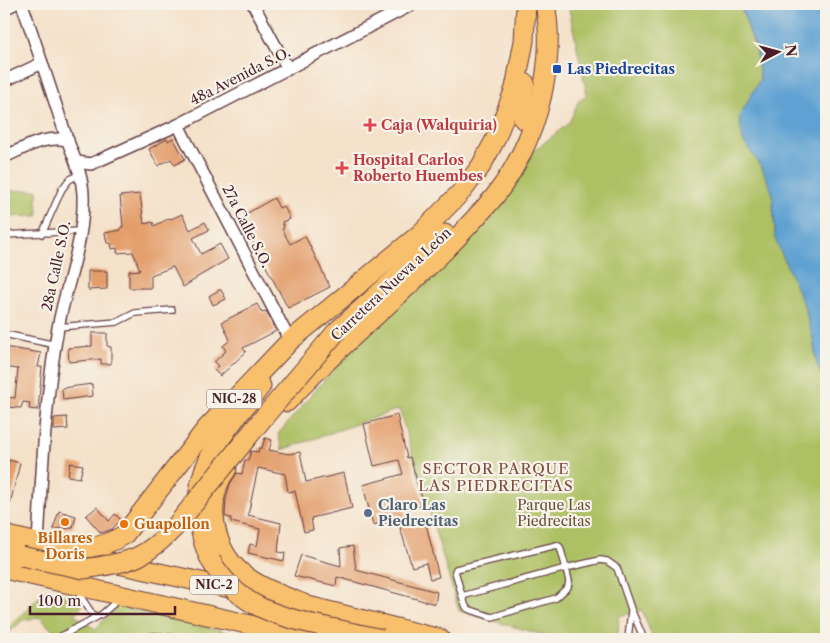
<svg xmlns="http://www.w3.org/2000/svg" width="830" height="643" font-family="'Libre Caslon Text',serif">
<style>
.green{fill:#adc064;stroke:#7c7048}
.water{fill:#5ea1d2;stroke:#54607e}
.building{fill:#e39d6b}
.lines{fill:none;stroke-linecap:round;stroke-linejoin:round}
.service-casing{stroke:#643c43;stroke-width:8}
.minor-casing{stroke:#643c43;stroke-width:14}
.trunk-casing{stroke:#643c43;stroke-width:21}
.service{stroke:#fff;stroke-width:5.5}
.minor{stroke:#fff;stroke-width:11}
.trunk{stroke:#f8bf6c;stroke-width:19}
.trunk-bridge-casing{stroke:#643c43;stroke-width:21;stroke-linecap:butt}
.trunk-bridge{stroke:#f8bf6c;stroke-width:19}
.transit-dot{fill:#1a4fb4;stroke:#f7f3e8;stroke-width:2}
.health-dot{fill:#e0444e;stroke:#f7f3e8;stroke-width:2}
.service-dot{fill:#5c6f8a;stroke:#f7f3e8;stroke-width:2}
.food-dot{fill:#e8710a;stroke:#f7f3e8;stroke-width:2}
.labels{text-anchor:middle;stroke-width:4.5;stroke-linejoin:round;paint-order:stroke}
.shield{fill:#f7f3e8;stroke:#7e5f64;stroke-width:1}
.shield-label{font-size:12px;font-weight:bold;fill:#4a1f2b}
.transit-label{font-size:14px;font-weight:bold;fill:#164399;stroke:#f7f3e8;text-anchor:start}
.street-label{font-size:14px;fill:#4a1f2b;stroke:#f7f3e8}
.health-label{font-size:14px;font-weight:bold;fill:#be3a42;stroke:#f7f3e8;text-anchor:start}
.service-label{font-size:14px;font-weight:bold;fill:#4e5e75;stroke:#f7f3e8;text-anchor:start}
.park-label{font-size:14px;fill:#684f3c;stroke:#f7f3e8}
.food-label{font-size:14px;font-weight:bold;fill:#c56008;stroke:#f7f3e8;text-anchor:start}
.neighbourhood-label{font-size:15px;letter-spacing:1px;fill:#804b41;stroke:#f7f3e8}
</style>
<rect width="100%" height="100%" fill="#f7f3e8"/>
<filter id="ink" filterUnits="userSpaceOnUse"><feTurbulence type="fractalNoise" baseFrequency=".02" numOctaves="2"/><feDisplacementMap in="SourceGraphic" scale="10" xChannelSelector="R" yChannelSelector="G"/><feConvolveMatrix kernelMatrix="1 2 1 2 8 2 1 2 1" color-interpolation-filters="sRGB"/></filter>
<filter id="wash" filterUnits="userSpaceOnUse"><feTurbulence type="fractalNoise" baseFrequency=".0096" numOctaves="4" result="noise"/><feDisplacementMap in="SourceGraphic" scale="20" xChannelSelector="R" yChannelSelector="G"/><feGaussianBlur stdDeviation="1.12" result="paint"/><feColorMatrix in="noise" values="0 0 0 0 0 0 0 0 0 0 0 0 0 0 0 0 0 1.4 0 .05"/><feComposite in="paint" operator="in"/></filter>
<g filter="url(#wash)">
<rect width="100%" height="100%" fill="#f4e1c9"/>
<!-- green -->
<g class="green">
<path d="M568 4H737L743 13 757 53 760 79 753 95 743 141 761 166 772 191 775 234 805 308 813 339 817 365 826 383V639H653L642 610 619 616 618 634 612 639H557L459 611 399 409 282 450 278 434 338 364 368 332 430 278 464 246 508 193 520 172 534 151 569 123 579 100 587 95Z"/>
<path d="M37 190 38 216 4 217V191Z"/>
<path d="M45 591 86 600 75 615 95 629 118 606 256 639H48L53 631 40 617 23 620 4 637V632Z"/>
</g>
<!-- water -->
<path class="water" d="M737 4H826V383L817 365 813 339 805 308 774 236 775 234 772 191 761 166 743 141 739 117 760 79 757 53 743 13Z"/>
<g id="blocks">
<!-- building -->
<g class="building">
<path d="M173 138 185 159 175 165 171 159 158 166 149 149 167 139 168 141Z"/>
<path d="M140 194 144 224 153 222 154 226 170 218 171 219 182 214 190 230 205 222 209 230 193 238 201 254 220 244 228 259 196 278V279L183 287 173 267 151 275V288H129V271L140 270 133 252 117 253V248L112 249 111 243H107L105 233 121 230V227H123L120 196Z"/>
<path d="M274 198 279 208 284 206 290 219 282 222 284 228 282 229 290 244 305 236 330 287 288 308 244 225 248 223 244 215Z"/>
<path d="M88 271H107V289L88 290Z"/>
<path d="M219 290H221L226 299 213 305 209 296Z"/>
<path d="M257 304 262 313 266 311 276 331 243 348 246 352 220 376 214 370 218 366 214 362 226 351 223 346 230 340 222 322Z"/>
<path d="M92 333H107V346L111 347V364H101V359L69 362 68 348 92 346Z"/>
<path d="M4 347 41 353 38 367H42L38 410 29 409 30 403 23 402 21 408 4 407 5 397 15 398 18 369 4 367Z"/>
<path d="M92 384 93 396 63 400 62 388Z"/>
<path d="M397 415 407 458 410 457 424 505 405 510 409 524 425 520 439 577 430 579 426 563 412 567 398 521 378 526 377 524 373 525 363 485 403 474 399 460 374 466 364 424Z"/>
<path d="M67 417 68 429 54 430V418Z"/>
<path d="M265 438 272 440 269 450 289 454 300 452 306 482 344 473 352 508 311 518 313 530 304 532 295 491 288 492 285 474 258 468 248 515 281 523 278 552 285 553 284 561 248 553 250 544 257 546 260 529 231 522V518L226 517 225 515 226 499 230 484 237 473 242 474 245 460H248L251 451 258 452 259 448H262Z"/>
<path d="M9 460 20 463 10 504 4 502V465L8 466Z"/>
<path d="M70 463 83 465 80 478 68 476Z"/>
<path d="M97 507 109 521 115 514 121 520 112 529 101 533 86 516Z"/>
<path d="M59 511 76 516 73 528 53 529Z"/>
<path d="M353 546 356 570 437 592 435 604 337 577 336 586 294 576 301 555 341 566 340 548Z"/>
</g>
</g>
</g>
<g filter="url(#ink)">
<use href="#blocks" fill-opacity="0" stroke="#643c43" stroke-width="1"/>
<g class="lines">
<!-- service casing -->
<g class="service-casing">
<g id="service">
<path d="M42 234 62 189 69 180 81 173"/>
<path d="M4 235 81 231"/>
<path d="M58 327 117 322 135 313 172 310"/>
<path d="M4 334 56 345"/>
<path d="M77 591 95 618"/>
<path d="M462 596 466 607 468 609 492 617 556 598 568 587 569 581 566 568 462 596 455 571 456 569 557 545 560 547 566 568 600 560 607 561 617 568 631 609 644 639"/>
<path d="M56 639 102 614 119 599"/>
<path d="M131 639 155 636 185 639"/>
<path d="M628 639 631 611"/>
</g>
</g>
<!-- minor casing -->
<g class="minor-casing">
<g id="minor">
<path d="M22 4C37 47 51 90 65 133 72 154 82 172 83 194 85 241 66 284 58 328 45 399 42 471 38 543"/>
<path d="M253 4 288 69"/>
<path d="M4 9 14 4"/>
<path d="M4 81 42 63"/>
<path d="M178 125 290 341"/>
<path d="M4 157C25 148 44 135 68 140"/>
<path d="M77 162 91 164 178 125 413 4"/>
</g>
</g>
<!-- trunk casing -->
<g class="trunk-casing">
<g id="trunk">
<path d="M523 119 521 105 525 83"/>
<path d="M337 331 445 234"/>
<path d="M287 402C343 340 411 289 467 227 476 217 486 207 495 196 521 162 538 121 545 79 549 54 550 29 545 4"/>
<path d="M227 469C216 482 213 499 214 516 219 573 258 586 304 604"/>
<path d="M4 535 63 549"/>
<path d="M52 546C82 549 97 551 124 535L206 429 290 341 421 233 463 190 481 166 495 140 509 104 515 88 524 41 526 4"/>
<path d="M4 553 21 556"/>
<path d="M211 561C204 548 201 535 199 521 191 463 229 428 261 386"/>
<path d="M109 562 243 591"/>
<path d="M4 569 313 639"/>
<path d="M292 602 440 639"/>
</g>
</g>
<!-- service -->
<use href="#service" class="service"/>
<!-- minor -->
<use href="#minor" class="minor"/>
<!-- trunk -->
<use href="#trunk" class="trunk"/>
<!-- trunk-bridge casing -->
<g class="trunk-bridge-casing">
<g id="trunk-bridge">
<path d="M21 556 83 569 90 568C132 562 145 558 175 527L264 417 337 331"/>
<path d="M211 561C237 604 271 615 317 625 339 630 360 634 382 639"/>
</g>
</g>
<!-- trunk-bridge -->
<use href="#trunk-bridge" class="trunk-bridge"/>
</g>
</g>
<!-- markers -->
<rect class="transit-dot" x="552" y="64" width="10" height="10" rx="2.5"/>
<g class="health-dot">
<path d="M367.5 117.5h5v5h5v5h-5v5h-5v-5h-5v-5h5z"/>
<path d="M339.5 160.5h5v5h5v5h-5v5h-5v-5h-5v-5h5z"/>
</g>
<circle class="service-dot" cx="368" cy="513" r="5"/>
<g class="food-dot">
<circle cx="65" cy="522" r="5"/>
<circle cx="124" cy="524" r="5"/>
</g>
<g class="labels">
<!-- shield labels -->
<g class="shield">
<rect x="206.5" y="389.5" width="55" height="19" rx="4"/>
<rect x="190" y="575.5" width="48" height="19" rx="4"/>
</g>
<g class="shield-label">
<text x="234" y="403">NIC-28</text>
<text x="214" y="589">NIC-2</text>
</g>
<!-- transit labels -->
<g class="transit-label">
<text x="567" y="74">Las Piedrecitas</text>
</g>
<!-- street labels -->
<g class="street-label">
<text transform="translate(240 76) rotate(-27)" y="5">48a Avenida S.O.</text>
<text transform="translate(247 226) rotate(63)" y="5">27a Calle S.O.</text>
<text transform="translate(56 266) rotate(-78)" y="5">28a Calle S.O.</text>
<text transform="translate(391 284) rotate(-43)" y="5">Carretera Nueva a León</text>
</g>
<!-- health labels -->
<g class="health-label">
<text x="381" y="130">Caja (Walquiria)</text>
<text x="353" y="165">Hospital Carlos<tspan x="353" dy="16">Roberto Huembes</tspan></text>
</g>
<!-- service labels -->
<g class="service-label">
<text x="378" y="510">Claro Las<tspan x="378" dy="16">Piedrecitas</tspan></text>
</g>
<!-- park labels -->
<g class="park-label">
<text x="554" y="510">Parque Las<tspan x="554" dy="16">Piedrecitas</tspan></text>
</g>
<!-- food labels -->
<g class="food-label">
<text x="134" y="529">Guapollon</text>
<text x="65" y="543" text-anchor="middle">Billares<tspan x="65" dy="16">Doris</tspan></text>
</g>
<!-- neighbourhood labels -->
<g class="neighbourhood-label">
<text x="496" y="474">SECTOR PARQUE<tspan x="496" dy="17">LAS PIEDRECITAS</tspan></text>
</g>
</g>
<!-- margin -->
<rect width="830" height="643" fill="none" stroke="#f7f3e8" stroke-width="20"/>
<!-- north arrow -->
<g transform="translate(778 52) rotate(84)" stroke="#f7f3e8" stroke-width="4" paint-order="stroke">
<path d="M0-4L9 19L0 12L-9 19Z" fill="#4a1f2b"/>
<text y="-8" font-size="14" font-weight="bold" text-anchor="middle" fill="#4a1f2b">N</text>
</g>
<!-- scale -->
<path d="M30 606v8h145v-8" fill="none" stroke="#4a1f2b" stroke-width="2.5"/>
<text x="38" y="606" font-size="15" fill="#4a1f2b" stroke="#f7f3e8" stroke-width="4" paint-order="stroke">100 m</text>
</svg>
